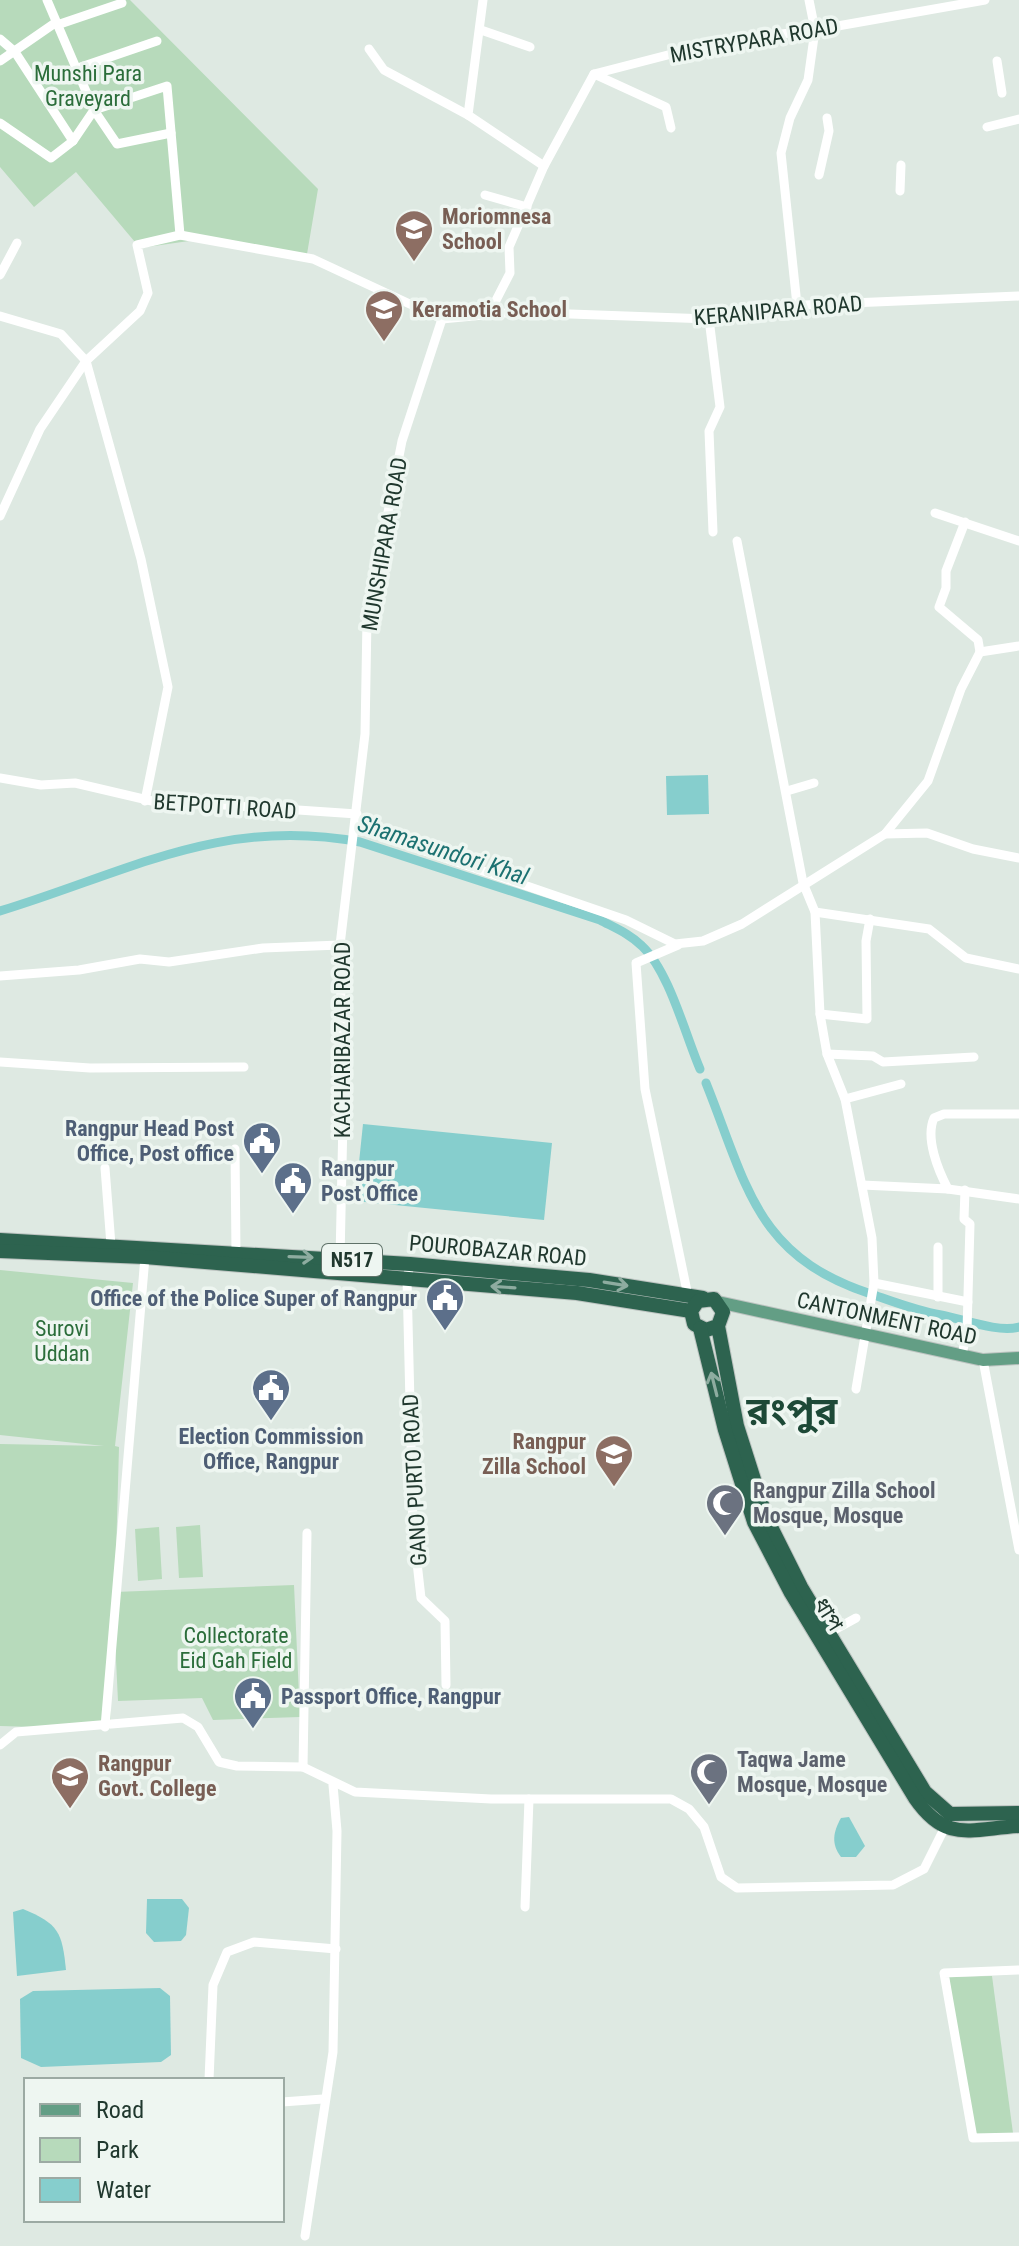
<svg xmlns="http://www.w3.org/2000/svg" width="1019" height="2246" font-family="'Roboto Condensed','Noto Sans Bengali',sans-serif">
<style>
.green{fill:#b7dabb}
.water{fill:#86cecd}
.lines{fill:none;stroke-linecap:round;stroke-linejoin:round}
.canal{stroke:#86cecd;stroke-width:9}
.major-casing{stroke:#bcc3c0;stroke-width:14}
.highway-casing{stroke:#bcc3c0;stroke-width:16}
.minor{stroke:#fff;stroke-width:9}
.major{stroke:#639e85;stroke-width:12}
.highway{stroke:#2d634f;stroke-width:14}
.oneway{stroke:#8eaca0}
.labels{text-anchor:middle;stroke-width:7;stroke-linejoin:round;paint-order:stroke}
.shield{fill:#eef6f1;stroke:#5e7168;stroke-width:2}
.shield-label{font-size:20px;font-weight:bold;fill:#20382e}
.street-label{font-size:22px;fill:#20382e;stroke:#eef6f1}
.park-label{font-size:22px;fill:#2b6d3a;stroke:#eef6f1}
.education-label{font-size:22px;font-weight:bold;fill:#785e54;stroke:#eef6f1;text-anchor:start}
.service-label{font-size:22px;font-weight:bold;fill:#4e5e75;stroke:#eef6f1;text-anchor:end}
.worship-label{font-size:22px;font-weight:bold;fill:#5b616d;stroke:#eef6f1;text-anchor:start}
.water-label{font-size:24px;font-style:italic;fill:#1c7171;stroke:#eef6f1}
.town-label{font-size:38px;font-weight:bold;fill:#1d4937;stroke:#eef6f1}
</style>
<rect width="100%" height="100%" fill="#dee9e2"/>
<!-- green -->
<g class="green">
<path d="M0 0H130L318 189 307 254 210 238 140 248 76 172 34 207 0 167Z"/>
<path d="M0 1270 133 1283 115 1446 119 1447 115 1592 294 1585 300 1717 213 1720 202 1698 118 1701 114 1619 110 1729 0 1726V1444L104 1446 0 1435Z"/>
<path d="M200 1525 203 1577 179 1578 176 1527Z"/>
<path d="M159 1527 162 1579 138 1581 135 1529Z"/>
<path d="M992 1976 1013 2133 970 2136 949 1977Z"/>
</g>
<!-- water -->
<g class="water">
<path d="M708 775 709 814 667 815 666 776Z"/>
<path d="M363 1124 552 1143 544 1220 355 1201Z"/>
<path d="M849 1817 865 1846 856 1857H841C831 1844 833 1832 841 1818Z"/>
<path d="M147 1899H182L189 1908 186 1935 181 1941 154 1942 146 1933Z"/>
<path d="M23 1909C59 1924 62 1932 66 1970L17 1976 13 1912Z"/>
<path d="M160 1988 170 1996 171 2055 161 2062 41 2067 21 2058 20 1999 33 1991Z"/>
</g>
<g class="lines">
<!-- canal -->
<g class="canal">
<path d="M0 911C128 872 222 816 360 842L600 920C615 928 630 934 642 946 669 971 685 1034 700 1069"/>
<path d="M706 1083C747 1185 755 1256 871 1294 894 1302 917 1311 941 1315 963 1319 998 1333 1019 1327"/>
</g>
<!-- major casing -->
<g class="major-casing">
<path id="major" d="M718 1302 983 1360 1019 1358"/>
</g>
<!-- highway casing -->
<g class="highway-casing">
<g id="highway">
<path d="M0 1240 410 1264 589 1280 703 1298"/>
<path d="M0 1251 145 1257 577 1293 691 1311"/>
<path d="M718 1326 706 1330 694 1324 691 1311 698 1301 714 1299 723 1312 718 1326 737 1426 766 1517 801 1587 925 1792 950 1814 1019 1813"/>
<path d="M700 1328 725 1430 754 1522 791 1593 915 1798C946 1843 969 1829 1019 1826"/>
</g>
</g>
<!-- minor -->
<g class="minor">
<path d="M47 0 94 110 117 144 171 133"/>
<path d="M483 0 468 115 544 166"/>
<path d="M57 25 122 3"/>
<path d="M481 30 530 47"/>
<path d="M0 39 15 52 73 141"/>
<path d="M369 49 384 70 468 115"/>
<path d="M0 61 55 23"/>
<path d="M997 61 1002 93"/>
<path d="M75 69 157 41"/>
<path d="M594 74 666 107 671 128"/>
<path d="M0 123 51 158 73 141 94 110 167 86 180 235"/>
<path d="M987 127 1019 119"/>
<path d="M819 175 829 131 827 118"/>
<path d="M900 191 901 165"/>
<path d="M485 195 527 207"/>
<path d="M0 275 17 243"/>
<path d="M797 305 781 153 790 118 808 80 815 30 809 0"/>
<path d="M490 312 510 273 509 247 544 166 594 74 722 41 815 30 985 0"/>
<path d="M0 316 61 334 86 361 141 559 168 687 145 801"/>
<path d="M442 319 515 312 709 319 756 307 1019 296"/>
<path d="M709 319 720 407 709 431 713 532"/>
<path d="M935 513 1019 541"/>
<path d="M0 516 40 429 86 361 140 311 148 293 137 245 180 235 313 259 442 319"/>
<path d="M965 522 946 571V588L939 607 978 640 980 652"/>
<path d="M737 541 803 883 815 912 820 1014 827 1054 845 1099 872 1238 874 1283 856 1389"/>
<path d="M0 778 41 785 75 783 169 805 195 803 357 814"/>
<path d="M787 791 814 783"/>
<path d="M357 822 407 845 626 920 675 944 703 941 742 924 885 834 928 781 961 689 980 652 1019 646"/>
<path d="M885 834 927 833 973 849 1019 858"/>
<path d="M815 912 929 929 966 958 1019 969"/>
<path d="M678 945 636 963 645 1089 688 1296"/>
<path d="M0 976 79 970 140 959 169 962 263 948 340 945"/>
<path d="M820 1014 867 1019 866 941 870 919"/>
<path d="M827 1054 873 1056 883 1062 974 1057"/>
<path d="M0 1062 90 1068 244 1067"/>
<path d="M845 1099 901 1084"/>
<path d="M235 1149 236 1254"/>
<path d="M105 1168 111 1245"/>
<path d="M862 1185 948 1189C938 1170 925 1138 934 1118L944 1114H1019"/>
<path d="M948 1189 1019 1199"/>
<path d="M340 1259 343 1119 340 945 365 734 367 619 402 441 442 319"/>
<path d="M410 1264 407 1280 413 1527 421 1598 445 1621 446 1685"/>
<path d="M874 1283 968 1302"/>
<path d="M938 1297V1247"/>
<path d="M962 1355 967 1331 970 1224 964 1219 965 1190"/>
<path d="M983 1360 1019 1550"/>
<path d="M825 1635 856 1618"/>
<path d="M105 1727 145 1257"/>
<path d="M0 1745 16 1732 183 1718 198 1727 219 1762 237 1766 303 1767 355 1792 491 1799H671L689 1809 704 1827 721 1877 737 1888 893 1885 924 1869 944 1829"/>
<path d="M303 1767 307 1533"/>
<path d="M525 1907 529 1799"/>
<path d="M1019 1970 944 1973 973 2138 1019 2137"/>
<path d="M209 2080 213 1985 227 1952 254 1942 336 1949"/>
<path d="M282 2102 323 2099"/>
<path d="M305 2236 333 2052 337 1831 333 1785"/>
</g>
<!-- major -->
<use href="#major" class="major"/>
<!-- highway -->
<use href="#highway" class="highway"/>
</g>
<!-- one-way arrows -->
<defs><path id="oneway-shaft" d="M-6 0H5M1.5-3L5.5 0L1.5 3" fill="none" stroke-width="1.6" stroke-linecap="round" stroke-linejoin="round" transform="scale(2)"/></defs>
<g class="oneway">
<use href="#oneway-shaft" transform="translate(301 1257) rotate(2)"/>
<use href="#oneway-shaft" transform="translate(616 1284) rotate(9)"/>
<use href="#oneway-shaft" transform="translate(503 1287) rotate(-176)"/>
<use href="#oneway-shaft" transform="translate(714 1384) rotate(-104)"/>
</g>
<!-- icons -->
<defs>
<g id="school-pin" transform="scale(2)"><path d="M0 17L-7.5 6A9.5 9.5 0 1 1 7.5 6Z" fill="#8d6e63" stroke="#eef6f1"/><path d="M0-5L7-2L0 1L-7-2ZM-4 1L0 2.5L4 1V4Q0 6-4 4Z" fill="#fff"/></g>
<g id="civic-pin" transform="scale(2)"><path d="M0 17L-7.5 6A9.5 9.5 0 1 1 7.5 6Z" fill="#5c6f8a" stroke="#eef6f1"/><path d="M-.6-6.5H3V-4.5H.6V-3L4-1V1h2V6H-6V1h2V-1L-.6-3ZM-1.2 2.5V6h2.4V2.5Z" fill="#fff"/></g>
<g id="mosque-pin" transform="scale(2)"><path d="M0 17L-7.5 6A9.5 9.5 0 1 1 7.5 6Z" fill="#6b7280" stroke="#eef6f1"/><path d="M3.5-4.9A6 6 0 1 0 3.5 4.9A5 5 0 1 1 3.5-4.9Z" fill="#fff"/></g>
<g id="university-pin" transform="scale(2)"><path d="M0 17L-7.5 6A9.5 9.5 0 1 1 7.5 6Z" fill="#8d6e63" stroke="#eef6f1"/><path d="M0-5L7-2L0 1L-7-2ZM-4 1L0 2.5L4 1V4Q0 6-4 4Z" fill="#fff"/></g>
</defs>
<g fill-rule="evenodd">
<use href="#school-pin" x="414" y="229"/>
<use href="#school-pin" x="384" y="309"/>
<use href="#civic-pin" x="262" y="1141"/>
<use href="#civic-pin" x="293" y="1181"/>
<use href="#civic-pin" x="445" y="1298"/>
<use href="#civic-pin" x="271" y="1388"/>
<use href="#school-pin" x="614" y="1454"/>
<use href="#mosque-pin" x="725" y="1503"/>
<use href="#civic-pin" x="253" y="1696"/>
<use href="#mosque-pin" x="709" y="1772"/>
<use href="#university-pin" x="70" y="1776"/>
</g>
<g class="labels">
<!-- shield labels -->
<rect class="shield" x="322" y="1244" width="60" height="32" rx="6"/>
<g class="shield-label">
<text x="352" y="1267">N517</text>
</g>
<!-- street labels -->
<g class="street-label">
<text transform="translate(754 40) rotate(-10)" y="8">MISTRYPARA ROAD</text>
<text transform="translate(778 310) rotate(-5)" y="8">KERANIPARA ROAD</text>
<text transform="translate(384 544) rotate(-80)" y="8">MUNSHIPARA ROAD</text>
<text transform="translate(225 806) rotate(4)" y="8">BETPOTTI ROAD</text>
<text transform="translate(342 1040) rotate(-90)" y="8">KACHARIBAZAR ROAD</text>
<text transform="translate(498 1250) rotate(5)" y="8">POUROBAZAR ROAD</text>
<text transform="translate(887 1318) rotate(12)" y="8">CANTONMENT ROAD</text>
<text transform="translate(414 1480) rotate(-93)" y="8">GANO PURTO ROAD</text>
<text transform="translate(829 1614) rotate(58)" y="8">ধাপ</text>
</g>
<!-- park labels -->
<g class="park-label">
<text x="88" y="81">Munshi Para<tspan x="88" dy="25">Graveyard</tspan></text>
<text x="62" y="1336">Surovi<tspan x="62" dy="25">Uddan</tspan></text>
<text x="236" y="1643">Collectorate<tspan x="236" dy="25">Eid Gah Field</tspan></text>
</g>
<!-- education labels -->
<g class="education-label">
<text x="442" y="224">Moriomnesa<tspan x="442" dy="25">School</tspan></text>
<text x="412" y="317">Keramotia School</text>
<text x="586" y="1449" text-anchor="end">Rangpur<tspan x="586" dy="25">Zilla School</tspan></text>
<text x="98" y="1771">Rangpur<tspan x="98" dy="25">Govt. College</tspan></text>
</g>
<!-- service labels -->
<g class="service-label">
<text x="234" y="1136">Rangpur Head Post<tspan x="234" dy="25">Office, Post office</tspan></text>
<text x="321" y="1176" text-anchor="start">Rangpur<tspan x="321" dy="25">Post Office</tspan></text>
<text x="417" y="1306">Office of the Police Super of Rangpur</text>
<text x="271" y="1444" text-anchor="middle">Election Commission<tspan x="271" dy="25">Office, Rangpur</tspan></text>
<text x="281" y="1704" text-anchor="start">Passport Office, Rangpur</text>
</g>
<!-- worship labels -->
<g class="worship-label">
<text x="753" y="1498">Rangpur Zilla School<tspan x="753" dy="25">Mosque, Mosque</tspan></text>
<text x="737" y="1767">Taqwa Jame<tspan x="737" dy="25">Mosque, Mosque</tspan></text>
</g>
<!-- water labels -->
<g class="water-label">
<text transform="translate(443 850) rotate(18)" y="8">Shamasundori Khal</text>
</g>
<!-- town labels -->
<g class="town-label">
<text x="792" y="1424">রংপুর</text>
</g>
</g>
<!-- legend -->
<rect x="24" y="2078" width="260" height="144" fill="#eef6f1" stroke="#9caaa3" stroke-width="2"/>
<rect x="40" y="2104" width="40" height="12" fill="#639e85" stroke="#9caaa3" stroke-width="2"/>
<text x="96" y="2118" font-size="24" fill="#20382e">Road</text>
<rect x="40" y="2138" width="40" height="24" fill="#b7dabb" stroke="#9caaa3" stroke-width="2"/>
<text x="96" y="2158" font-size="24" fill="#20382e">Park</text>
<rect x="40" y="2178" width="40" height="24" fill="#86cecd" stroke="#9caaa3" stroke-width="2"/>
<text x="96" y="2198" font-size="24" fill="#20382e">Water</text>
</svg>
